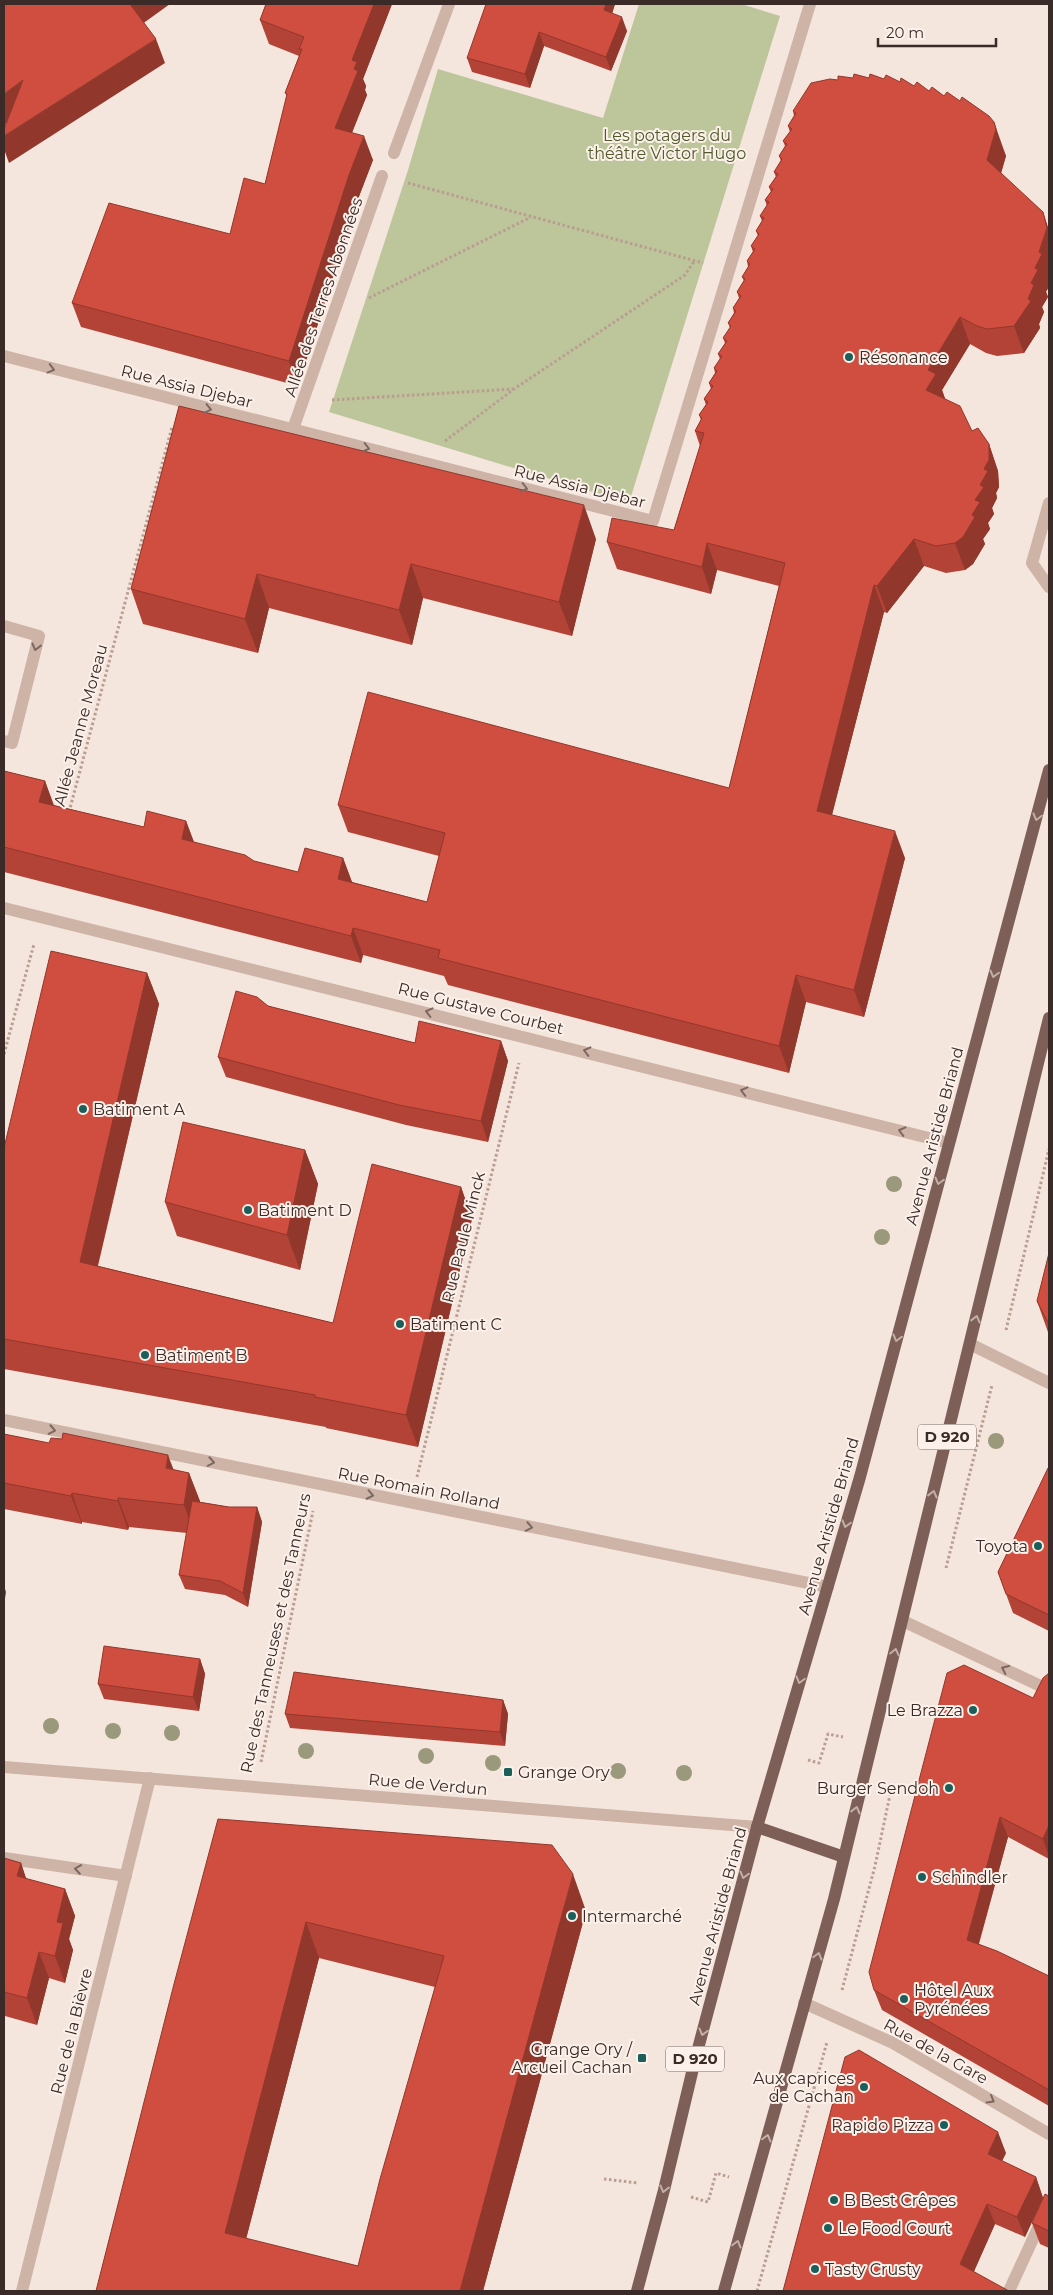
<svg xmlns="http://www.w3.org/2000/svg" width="1053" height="2295" font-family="Montserrat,sans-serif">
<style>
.green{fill:#bdc59b}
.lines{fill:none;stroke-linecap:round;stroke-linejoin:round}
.path{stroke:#ba9d91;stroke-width:3;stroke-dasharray:2.5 2.5;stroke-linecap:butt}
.street{stroke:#ceb3a7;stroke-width:12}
.primary{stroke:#7d5f58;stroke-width:12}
.tree{fill:#9a997b}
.wall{fill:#b34336;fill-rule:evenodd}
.shaded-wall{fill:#92372c}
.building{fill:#d04e3f;stroke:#92372c;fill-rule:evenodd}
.oneway{stroke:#7d6861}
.oneway2{stroke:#c2afa8}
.poi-dot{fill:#1a5f5a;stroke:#fbf1ea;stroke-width:2}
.labels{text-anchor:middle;stroke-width:4;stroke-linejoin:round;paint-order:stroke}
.shield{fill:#fbf1ea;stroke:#746662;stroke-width:1}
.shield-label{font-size:15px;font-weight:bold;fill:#3a2b28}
.park-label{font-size:16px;fill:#505a2a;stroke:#fbf1ea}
.street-label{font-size:16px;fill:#3a2b28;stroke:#fbf1ea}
.poi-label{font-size:16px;fill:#3a2b28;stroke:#fbf1ea;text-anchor:start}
</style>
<rect width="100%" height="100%" fill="#f4e6dd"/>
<!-- green -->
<path class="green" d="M639 4H741L780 16 629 503 329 412 408 170 438 69 603 118Z"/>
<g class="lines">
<!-- path -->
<g class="path">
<path d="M408 183 703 263"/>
<path d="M369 298 531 217"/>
<path d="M332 400 513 389"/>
<path d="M445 441 514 389 685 275 695 260"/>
<path d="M69 812 172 427"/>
<path d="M4 1054 34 944"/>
<path d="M1006 1330 1049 1149"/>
<path d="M417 1477 519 1063"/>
<path d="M946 1568 992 1385"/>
<path d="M808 1760 819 1763 828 1734 843 1737"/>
<path d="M261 1762 313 1511"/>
<path d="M842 1990 875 1866 891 1790"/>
<path d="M604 2179 638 2183"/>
<path d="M691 2197 708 2202 716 2173 729 2177"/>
<path d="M757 2291 827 2042"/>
</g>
<!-- street -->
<g class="street">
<path d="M394 153 449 4"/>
<path d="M4 356 653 521 810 4"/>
<path d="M293 429 382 176"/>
<path d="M1049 503 1032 563 1049 587"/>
<path d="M4 626 39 636 12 743 4 741"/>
<path d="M4 908 949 1143"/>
<path d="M970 1344 1049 1383"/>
<path d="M4 1420 828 1587"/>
<path d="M903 1621 1049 1690"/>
<path d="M4 1767 757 1827"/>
<path d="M4 1858 126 1876"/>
<path d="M804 2003 893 2043 1049 2134"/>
<path d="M22 2291 150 1778"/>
<path d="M1009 2291 1049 2204"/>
</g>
<!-- primary -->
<g class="primary">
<path d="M757 1827 844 1857"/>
<path d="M637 2291 664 2190 695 2060 757 1827 860 1477 1049 770"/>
<path d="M724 2291 834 1899 1049 1018"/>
</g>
</g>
<!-- trees -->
<g class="tree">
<circle cx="894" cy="1184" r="8"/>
<circle cx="882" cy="1237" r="8"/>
<circle cx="996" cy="1441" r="8"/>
<circle cx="51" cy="1726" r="8"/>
<circle cx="113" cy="1731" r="8"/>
<circle cx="172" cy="1733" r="8"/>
<circle cx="306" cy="1751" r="8"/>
<circle cx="426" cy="1756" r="8"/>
<circle cx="493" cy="1763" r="8"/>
<circle cx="618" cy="1771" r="8"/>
<circle cx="684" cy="1773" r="8"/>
</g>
<!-- wall -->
<g class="wall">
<path d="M266 4H392L363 79 366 86 365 90 367 95 352 133 373 160 358 199 298 386 81 327 72 303 230 234 265 184 287 96 285 93 299 56 269 44 260 20Z"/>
<path d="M615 4 612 13 627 31 611 71 544 46 530 88 472 72 467 58Z"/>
<path d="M793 111 1003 149 1006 156 1001 173 1048 297 1042 307 1044 312 1039 324 1040 328 1024 353 997 356 986 353 970 344 942 390 945 399 972 431 989 444 998 471 999 487 996 493 997 498 992 508 994 514 988 523 990 529 983 539 985 544 973 564 965 570 946 573 924 566 887 613 884 612 832 815 905 858 864 1017 806 1002 789 1073 448 985 444 976 363 955 361 963 4 872V771L45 781 53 805 144 827 186 821 194 842 254 861 298 872 343 858 352 882 427 902 439 856 348 832 338 805 729 788 779 586 717 570 711 594 617 569 607 542 674 530 700 446 695 431 701 420 699 415 706 405 704 399 711 389 709 383 715 373 714 368 720 359 718 354 725 343 723 338 730 328 728 323 734 313 733 308 739 298 737 292 744 281 742 277 748 267 747 261 753 252 751 246 758 236 756 231 762 221 760 216 767 206 765 200 771 192 769 187 776 177 774 172 781 161 779 156 785 146 783 141 790 132 788 126 794 116Z"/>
<path d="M179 406 596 539 572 636 423 598 412 645 269 608 258 653 143 624 131 589Z"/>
<path d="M147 973 159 1004 98 1266 333 1323 461 1187 472 1219 418 1447 326 1428V1427L4 1369V1148Z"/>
<path d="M268 1006 415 1043 501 1041 508 1061 488 1142 406 1125 226 1077 218 1057Z"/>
<path d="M305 1150 318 1184 300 1270 177 1236 165 1202Z"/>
<path d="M1049 1253V1335L1037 1301Z"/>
<path d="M4 1434 189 1473 200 1502 229 1507H257L262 1522 248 1607 225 1595 185 1589 179 1575 187 1533 129 1527 128 1530 82 1522V1524L4 1509Z"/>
<path d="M1049 1468V1631L1013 1613 998 1572Z"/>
<path d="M200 1659 205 1674 199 1711 104 1699 98 1684Z"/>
<path d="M1049 1673V1859L1008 1837 979 1944 1049 1976V2106L882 2010 874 1990Z"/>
<path d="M503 1700 508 1714 505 1746 290 1728 285 1714Z"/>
<path d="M218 1819 586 1911 483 2291H96ZM319 1958 435 1987 358 2266 246 2239Z"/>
<path d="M4 1858 21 1863 26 1879 65 1889 75 1916 69 1939 73 1950 65 1983 49 1978 37 2025 5 2016 4 2020Z"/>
<path d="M1006 2153 1002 2161 1036 2177 1043 2198 1025 2237 995 2224 974 2271 783 2291Z"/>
<path d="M1049 2196V2248L1040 2244 1032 2223Z"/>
</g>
<!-- shaded-wall -->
<g class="shaded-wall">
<path d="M130 4H170L138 27Z"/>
<path d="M374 4H392L363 79 366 86 365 90 367 95 344 152 335 128 352 60Z"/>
<path d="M606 4H615L609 24 604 10Z"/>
<path d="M622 17 627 31 611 71 606 57Z"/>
<path d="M539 32 544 46 530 88 525 74Z"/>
<path d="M156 39 165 63 9 163 4 149V136Z"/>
<path d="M23 80 32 104 4 125V94Z"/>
<path d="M994 122 1006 156 997 187 987 160Z"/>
<path d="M364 136 373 160 358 199 298 386 289 361 349 175Z"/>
<path d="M1043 212 1049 230V287L1046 292 1048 297 1042 307 1044 312 1039 324 1040 328 1024 353 1014 326 1028 299 1031 283 1039 252Z"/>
<path d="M960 317 970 344 942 390 946 401 926 390 928 370Z"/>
<path d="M989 444 998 471 999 487 996 493 997 498 992 508 994 514 988 523 990 529 983 539 985 544 973 564 965 570 955 543 972 515 984 469Z"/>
<path d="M584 505 596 539 572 636 559 602Z"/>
<path d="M914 539 924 566 887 613 877 586Z"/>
<path d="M707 543 717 570 711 594 702 567Z"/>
<path d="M411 564 423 598 412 645 399 610Z"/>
<path d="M257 574 269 608 258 653 245 619Z"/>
<path d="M874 585 884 612 826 838 817 811Z"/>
<path d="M45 781 55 808 39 802Z"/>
<path d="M186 821 196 848 182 839Z"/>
<path d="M895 831 905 858 864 1017 854 990Z"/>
<path d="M343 858 353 885 338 879Z"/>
<path d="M353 928 363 955 361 963 351 936Z"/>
<path d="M147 973 159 1004 91 1293 80 1262Z"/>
<path d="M796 975 806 1002 789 1073 779 1046Z"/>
<path d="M501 1041 508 1061 488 1142 481 1121Z"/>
<path d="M305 1150 318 1184 300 1270 287 1235Z"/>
<path d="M461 1187 472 1219 418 1447 406 1415Z"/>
<path d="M168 1455 179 1484 166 1468Z"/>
<path d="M189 1473 200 1501 194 1533 184 1505Z"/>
<path d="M72 1493 82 1522V1524L71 1496Z"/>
<path d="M118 1498 129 1527 128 1530 118 1501Z"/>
<path d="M257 1507 262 1522 248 1607 243 1593Z"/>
<path d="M4 1586 6 1592 4 1605Z"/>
<path d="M200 1659 205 1674 199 1711 193 1697Z"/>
<path d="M503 1700 508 1714 505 1746 500 1732Z"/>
<path d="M1000 1817 1008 1837 974 1960 967 1940Z"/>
<path d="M1049 1825V1857L1043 1839Z"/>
<path d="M21 1863 30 1890 17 1876Z"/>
<path d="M573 1874 586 1911 483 2291H460Z"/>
<path d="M65 1889 75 1916 69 1939 73 1950 65 1983 55 1956 57 1922Z"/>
<path d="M306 1922 319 1958 238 2270 225 2233Z"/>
<path d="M39 1952 49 1978 37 2025 27 1998Z"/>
<path d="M998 2132 1006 2153 995 2175 988 2154Z"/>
<path d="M1036 2177 1043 2198 1025 2237 1017 2217Z"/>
<path d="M987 2204 995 2224 968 2285 960 2264Z"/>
</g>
<!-- building -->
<g class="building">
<path d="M5 4H130L156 39 4 136V129L23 80 4 94V5Z"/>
<path d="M266 4H374L352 60 357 62 354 69 358 71 335 128 364 136 349 175 289 361 72 303 109 203 230 234 244 178 265 184 287 94 285 93 302 49H299L304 37 260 20Z"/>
<path d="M486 4H606L604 10 622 17 606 57 539 32 525 74 467 58Z"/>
<path d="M854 74 869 78 870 74 884 79 886 75 900 82 901 78 914 86 917 82 929 91 932 87 944 96 947 92 960 101 962 97 989 116 994 122 996 129 987 160 1043 212 1047 228 1039 252 1042 254 1035 268 1038 270 1031 283 1034 285 1028 299 1031 301 1014 326 987 329 977 326 960 317 928 370 936 374 926 390 960 406 972 431 978 428 989 444V460L984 469 988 471 980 485 984 487 975 500 980 502 972 515 975 517 963 537 955 543 936 546 914 539 877 586 874 585 817 811 895 831 854 990 796 975 779 1046 438 958 440 950 353 928 351 936 4 847V771L45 781 39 802 144 827 147 811 186 821 182 839 245 855 254 861 298 872 305 848 343 858 338 879 427 902 445 833 338 805 368 692 729 788 785 563 707 543 702 567 607 542 612 518 674 530 704 433 695 431 702 418 699 415 708 402 704 399 713 386 709 383 717 371 714 368 722 356 718 354 727 341 723 338 731 326 728 323 736 311 733 308 741 296 737 292 745 279 742 277 750 264 747 261 755 249 751 246 759 234 756 231 764 218 760 216 769 202 765 200 773 189 769 187 778 174 774 172 782 159 779 156 787 144 783 141 792 129 788 126 796 113 793 111 811 83 830 79 838 80V76L853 78Z"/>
<path d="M179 406 584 505 559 602 411 564 399 610 257 574 245 619 131 589Z"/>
<path d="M51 951 147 973 80 1262 333 1323 372 1164 461 1187 406 1415 315 1397V1395L4 1339V1148Z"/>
<path d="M236 991 257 997 268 1006 415 1043 419 1021 501 1041 481 1121 399 1105 218 1057Z"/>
<path d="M183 1122 305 1150 287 1235 165 1202Z"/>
<path d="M1049 1253V1322L1047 1321 1037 1301Z"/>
<path d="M63 1433 168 1455 166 1468 189 1473 184 1505 118 1498V1501L72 1493 71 1496 4 1483V1434L49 1443 51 1438 62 1439Z"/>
<path d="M1048 1468H1049V1615L1006 1594 998 1572Z"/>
<path d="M192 1501 229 1507H257L243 1593 220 1581 179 1575Z"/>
<path d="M104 1646 200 1659 193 1697 98 1684Z"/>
<path d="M964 1665 1033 1698 1043 1678 1049 1673V1825L1043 1839 1000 1817 967 1940 997 1951 1049 1976V2090L874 1990 869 1972 947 1673Z"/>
<path d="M294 1672 503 1700 500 1732 285 1714Z"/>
<path d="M218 1819 552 1845 573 1874 460 2291H96L174 1984ZM306 1922 444 1956 380 2179 358 2266 225 2233Z"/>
<path d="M4 1858 21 1863 17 1876 65 1889 57 1922 63 1923 55 1956 39 1952 27 1998 4 1992Z"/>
<path d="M859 2050 998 2132 988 2154 1036 2177 1017 2217 987 2204 960 2264 1009 2291H783L845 2057Z"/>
<path d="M1045 2194 1049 2196V2231L1032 2223Z"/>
</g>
<!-- one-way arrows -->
<defs><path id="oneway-chevron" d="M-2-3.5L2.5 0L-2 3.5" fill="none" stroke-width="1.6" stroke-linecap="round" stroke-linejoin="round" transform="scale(1.25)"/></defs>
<g class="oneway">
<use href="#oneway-chevron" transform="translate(51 369) rotate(15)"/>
<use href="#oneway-chevron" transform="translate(208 409) rotate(13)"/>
<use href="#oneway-chevron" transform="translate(366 448) rotate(14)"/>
<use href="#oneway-chevron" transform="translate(524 488) rotate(14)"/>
<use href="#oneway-chevron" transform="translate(36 647) rotate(104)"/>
<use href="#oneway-chevron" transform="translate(429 1012) rotate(-166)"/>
<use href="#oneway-chevron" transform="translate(587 1051) rotate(-166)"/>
<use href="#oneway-chevron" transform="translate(744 1091) rotate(-166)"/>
<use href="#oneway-chevron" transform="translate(902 1131) rotate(-166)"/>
<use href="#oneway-chevron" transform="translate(52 1430) rotate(11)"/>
<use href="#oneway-chevron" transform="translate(211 1462) rotate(11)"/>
<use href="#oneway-chevron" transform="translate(370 1495) rotate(12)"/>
<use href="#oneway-chevron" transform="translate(529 1527) rotate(11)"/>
<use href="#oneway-chevron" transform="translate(1005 1669) rotate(-155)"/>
<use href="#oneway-chevron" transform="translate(78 1869) rotate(-172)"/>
<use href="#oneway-chevron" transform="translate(991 2100) rotate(30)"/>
</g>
<g class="oneway2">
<use href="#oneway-chevron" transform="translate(1037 817) rotate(105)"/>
<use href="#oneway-chevron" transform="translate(994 974) rotate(105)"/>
<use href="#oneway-chevron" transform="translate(939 1181) rotate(105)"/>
<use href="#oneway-chevron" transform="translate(976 1319) rotate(-76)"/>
<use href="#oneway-chevron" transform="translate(897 1338) rotate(105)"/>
<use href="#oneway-chevron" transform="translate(933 1494) rotate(-76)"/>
<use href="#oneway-chevron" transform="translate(846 1524) rotate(106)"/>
<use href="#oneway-chevron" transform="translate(895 1652) rotate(-77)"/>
<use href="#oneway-chevron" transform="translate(800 1680) rotate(106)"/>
<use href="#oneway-chevron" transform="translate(856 1810) rotate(-76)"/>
<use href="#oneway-chevron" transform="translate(744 1875) rotate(105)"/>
<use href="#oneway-chevron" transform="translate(818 1956) rotate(-74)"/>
<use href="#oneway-chevron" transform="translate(703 2032) rotate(105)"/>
<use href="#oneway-chevron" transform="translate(767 2138) rotate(-75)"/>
<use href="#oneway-chevron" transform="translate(664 2189) rotate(104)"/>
<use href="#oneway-chevron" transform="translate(737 2244) rotate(-75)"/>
</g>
<!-- markers -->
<g class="poi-dot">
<circle cx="849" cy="357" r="5"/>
<circle cx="83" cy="1109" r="5"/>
<circle cx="248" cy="1210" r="5"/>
<circle cx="400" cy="1324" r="5"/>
<circle cx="145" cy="1355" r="5"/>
<circle cx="1038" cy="1546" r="5"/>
<circle cx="973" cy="1710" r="5"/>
<rect x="503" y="1767" width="10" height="10" rx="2.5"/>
<circle cx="949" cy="1788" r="5"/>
<circle cx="922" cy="1877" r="5"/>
<circle cx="572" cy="1916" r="5"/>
<circle cx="904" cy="1999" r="5"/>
<rect x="637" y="2053" width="10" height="10" rx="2.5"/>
<circle cx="864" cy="2087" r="5"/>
<circle cx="944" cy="2125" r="5"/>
<circle cx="834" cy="2200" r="5"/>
<circle cx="828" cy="2228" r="5"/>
<circle cx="815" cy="2269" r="5"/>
</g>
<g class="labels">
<!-- shield labels -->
<g class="shield">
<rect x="918" y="1424.5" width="58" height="25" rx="4"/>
<rect x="666" y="2046.5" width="58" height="25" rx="4"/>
</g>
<g class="shield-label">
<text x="947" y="1442">D 920</text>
<text x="695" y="2064">D 920</text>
</g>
<!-- park labels -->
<g class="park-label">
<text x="667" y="141">Les potagers du<tspan x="667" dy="18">théâtre Victor Hugo</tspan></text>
</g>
<!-- street labels -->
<g class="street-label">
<text transform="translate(323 297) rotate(-71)" y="6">Allée des Terres Abonnées</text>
<text transform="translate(187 386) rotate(14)" y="6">Rue Assia Djebar</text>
<text transform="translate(580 486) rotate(14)" y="6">Rue Assia Djebar</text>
<text transform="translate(80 725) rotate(-75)" y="6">Allée Jeanne Moreau</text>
<text transform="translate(481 1008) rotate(14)" y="6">Rue Gustave Courbet</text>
<text transform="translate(934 1136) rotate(-75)" y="6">Avenue Aristide Briand</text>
<text transform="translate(463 1237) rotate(-76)" y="6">Rue Paule Minck</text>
<text transform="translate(419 1488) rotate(11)" y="6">Rue Romain Rolland</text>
<text transform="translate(828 1526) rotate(-74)" y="6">Avenue Aristide Briand</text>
<text transform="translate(275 1633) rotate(-78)" y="6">Rue des Tanneuses et des Tanneurs</text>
<text transform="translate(428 1784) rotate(5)" y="6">Rue de Verdun</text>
<text transform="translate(717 1916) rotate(-75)" y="6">Avenue Aristide Briand</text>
<text transform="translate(71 2031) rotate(-76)" y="6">Rue de la Bièvre</text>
<text transform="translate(936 2051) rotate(29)" y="6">Rue de la Gare</text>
</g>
<!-- poi labels -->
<g class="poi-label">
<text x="859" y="363">Résonance</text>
<text x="93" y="1115">Batiment A</text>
<text x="258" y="1216">Batiment D</text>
<text x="410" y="1330">Batiment C</text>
<text x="155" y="1361">Batiment B</text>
<text x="1028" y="1552" text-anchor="end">Toyota</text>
<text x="963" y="1716" text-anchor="end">Le Brazza</text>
<text x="518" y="1778">Grange Ory</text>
<text x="939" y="1794" text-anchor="end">Burger Sendoh</text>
<text x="932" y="1883">Schindler</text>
<text x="582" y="1922">Intermarché</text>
<text x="914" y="1996">Hôtel Aux<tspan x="914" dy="18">Pyrénées</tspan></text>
<text x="632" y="2055" text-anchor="end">Grange Ory /<tspan x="632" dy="18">Arcueil Cachan</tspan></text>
<text x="854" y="2084" text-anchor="end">Aux caprices<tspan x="854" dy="18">de Cachan</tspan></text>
<text x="934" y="2131" text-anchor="end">Rapido Pizza</text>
<text x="844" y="2206">B Best Crêpes</text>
<text x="838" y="2234">Le Food Court</text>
<text x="825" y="2275">Tasty Crusty</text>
</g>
</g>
<!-- border -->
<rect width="1053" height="2295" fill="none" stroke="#3a2b28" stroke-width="10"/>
<!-- scale -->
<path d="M878 38v8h118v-8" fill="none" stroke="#3a2b28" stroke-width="2.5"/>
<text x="886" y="38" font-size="15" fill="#3a2b28" stroke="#fbf1ea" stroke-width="4" paint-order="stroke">20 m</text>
</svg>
